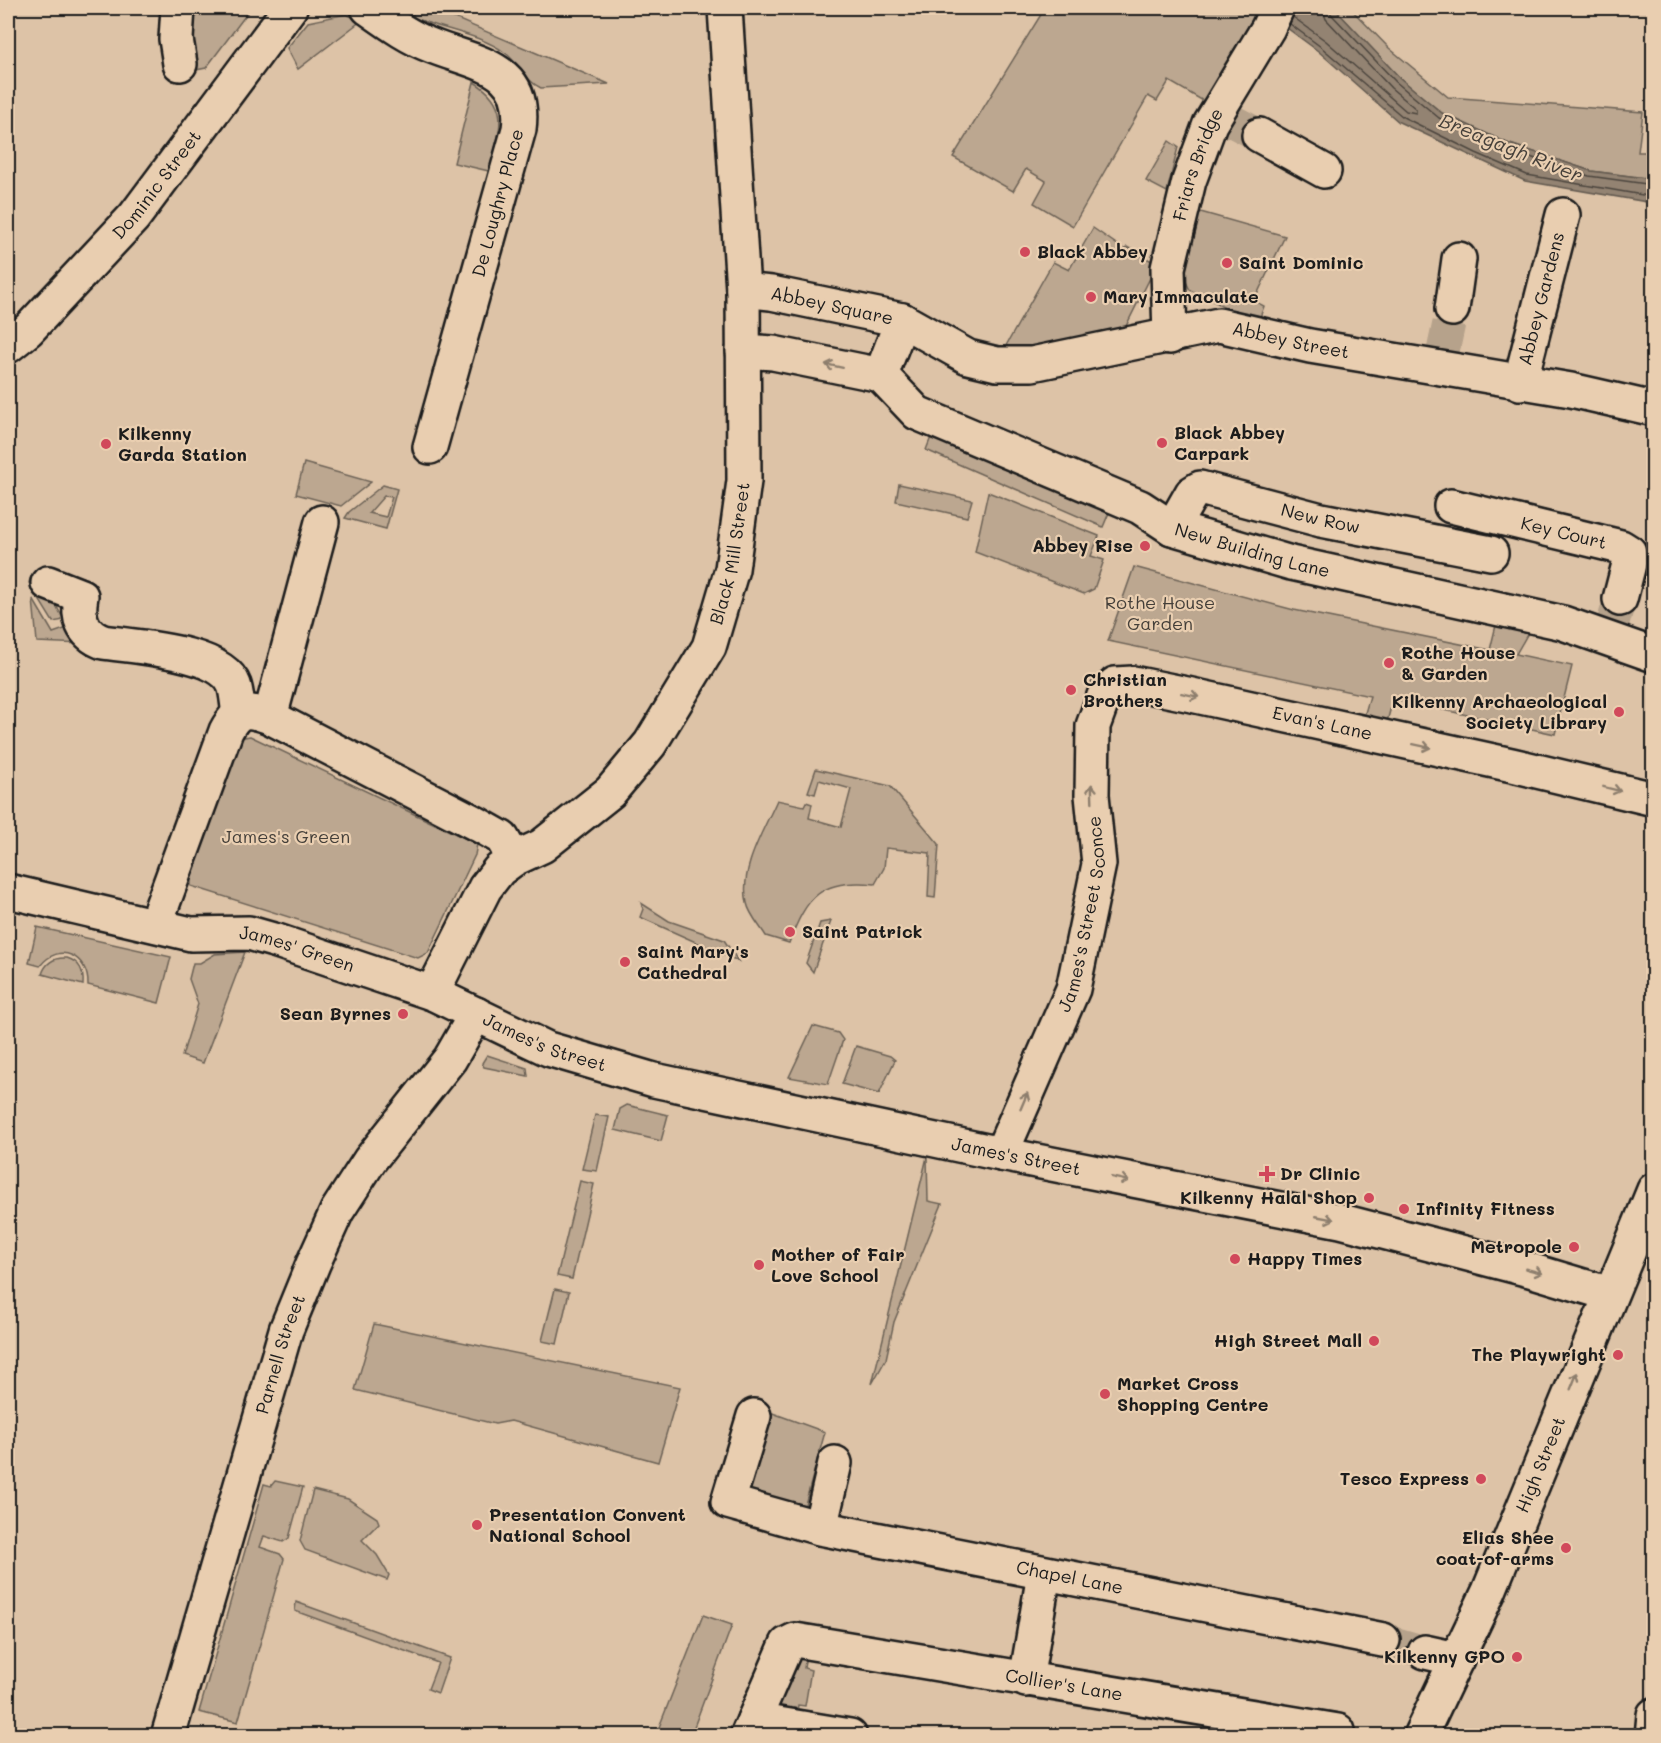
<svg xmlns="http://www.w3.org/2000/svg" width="1661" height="1743" font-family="Mali,sans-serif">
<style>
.green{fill:#bca790;stroke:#6c6256;stroke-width:1.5;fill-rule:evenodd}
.water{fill:#938372;stroke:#635a50;stroke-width:1.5}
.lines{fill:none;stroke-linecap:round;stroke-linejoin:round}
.shore{stroke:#4c453e;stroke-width:1.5}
.minor-tunnel{stroke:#b6a28b;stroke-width:33;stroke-dasharray:33 16;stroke-linecap:butt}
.minor-casing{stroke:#1c1c1c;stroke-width:38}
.tertiary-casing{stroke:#1c1c1c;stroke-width:38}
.secondary-casing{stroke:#1c1c1c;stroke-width:38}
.minor{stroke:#e9ceb0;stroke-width:33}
.tertiary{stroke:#e9ceb0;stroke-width:33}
.secondary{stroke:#e9ceb0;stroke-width:33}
.oneway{stroke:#8d7e6d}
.poi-dot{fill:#d1495b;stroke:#e9ceb0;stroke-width:2}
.labels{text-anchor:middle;stroke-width:4.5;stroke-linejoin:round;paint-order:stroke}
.street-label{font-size:18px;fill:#1c1c1c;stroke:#e9ceb0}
.poi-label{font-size:18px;font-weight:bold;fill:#1c1c1c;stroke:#e9ceb0;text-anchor:start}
.park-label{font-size:18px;fill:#443f39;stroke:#e9ceb0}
.water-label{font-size:20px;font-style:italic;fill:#46403a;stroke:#e9ceb0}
</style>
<rect width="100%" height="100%" fill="#ddc3a7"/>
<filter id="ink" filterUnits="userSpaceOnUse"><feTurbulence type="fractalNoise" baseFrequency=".0167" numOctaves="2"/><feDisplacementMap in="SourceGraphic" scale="12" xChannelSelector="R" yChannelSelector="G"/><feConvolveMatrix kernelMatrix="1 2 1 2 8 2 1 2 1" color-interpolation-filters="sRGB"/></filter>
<g filter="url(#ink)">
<!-- green -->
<g class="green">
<path d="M192 8H251L206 68 191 71Z"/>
<path d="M409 8H431L609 84 541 88C525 81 519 62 504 52 479 34 443 30 415 18Z"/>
<path d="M1045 8H1253L1259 11 1205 102 1169 81 1157 101 1148 96 1073 226 1034 203 1046 181 1026 169 1013 191 953 157Z"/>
<path d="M1334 8H1350L1389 48 1448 97 1643 112 1638 152H1653V179L1591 171 1507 143 1442 113 1400 78Z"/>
<path d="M346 14 361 21 298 69 287 48 308 22Z"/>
<path d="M474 82C514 106 498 134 489 171L454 163Z"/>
<path d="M1169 141 1178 147 1167 192 1146 181Z"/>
<path d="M1197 211 1285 236 1254 301 1264 306 1258 323 1190 290 1181 271Z"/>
<path d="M1093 228 1125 250 1127 247 1157 264 1125 328 1012 353 1003 351 1053 262 1069 270Z"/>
<path d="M933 432 1111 508 1103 527 926 450Z"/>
<path d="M304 463 371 482 341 506 296 494Z"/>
<path d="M899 484 972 500 967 517 896 501Z"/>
<path d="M383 485 397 489 386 529 345 518 349 512ZM384 496 392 497 386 517 369 513Z"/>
<path d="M988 492 1099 536 1091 556 1104 560 1094 589 1084 594 975 552Z"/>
<path d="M1134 567 1294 610 1490 650 1498 617 1532 626 1516 654 1572 666 1555 734 1393 699 1386 726 1363 720 1370 696 1108 641Z"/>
<path d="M30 579 53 600 64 620 53 622 29 583Z"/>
<path d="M33 599 53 633 67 628 83 644 37 642Z"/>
<path d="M250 736 477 844 475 855 428 953 418 958 191 886V876L239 738Z"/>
<path d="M816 769 890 786 939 844 935 898 928 897 930 853 886 848 884 868 875 884C821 878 806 897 789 943L766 936C760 926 749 914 747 903 739 869 764 830 777 800L804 806 806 802 812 804 809 818 841 827 851 789 819 780 815 794 808 792Z"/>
<path d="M641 903 669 921 724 940 738 961 640 917 643 909Z"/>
<path d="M831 921 813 972 806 963 820 923Z"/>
<path d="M37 927 171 957 159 1003 88 985C89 956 59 941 40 966L29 963Z"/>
<path d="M245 952 203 1063 182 1056 198 1004 189 979 193 963H200L215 954Z"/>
<path d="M67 958C80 962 84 971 83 985L42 974C46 962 54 957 67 958Z"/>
<path d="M813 1026 838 1033 843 1040 828 1084 789 1077Z"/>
<path d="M856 1046 890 1056 895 1060 879 1094 842 1084Z"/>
<path d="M487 1055 527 1068 528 1076 484 1067 482 1063Z"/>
<path d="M627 1105 668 1115 661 1141 615 1130 620 1109Z"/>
<path d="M595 1115 609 1117 597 1171 582 1169Z"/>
<path d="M927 1157 928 1201 942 1204 894 1322 886 1359 872 1384Z"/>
<path d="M580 1181 594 1184 572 1279 557 1276Z"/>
<path d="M555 1289 569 1292 557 1344 542 1341Z"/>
<path d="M374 1324 680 1387 658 1462 511 1421 495 1424 355 1390Z"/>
<path d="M767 1411 825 1432 804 1508 743 1489Z"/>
<path d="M275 1481 303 1487 289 1538 283 1542 264 1536 260 1547 280 1554 284 1559 238 1722 199 1712 264 1484 271 1486Z"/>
<path d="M313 1490 348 1499 377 1518 379 1523 362 1540 377 1555 389 1575 387 1580 305 1550 300 1541Z"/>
<path d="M296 1602 450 1658 438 1693 428 1689 438 1663 295 1611Z"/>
<path d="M703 1615 732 1625 691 1735H656Z"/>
<path d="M806 1655 804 1668 811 1670 805 1706 798 1705 795 1722 777 1710 794 1661Z"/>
</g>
<!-- water -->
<path class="water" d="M1260 8H1334L1400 78 1442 113 1507 143 1591 171 1653 179V203L1525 181 1399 122 1318 51Z"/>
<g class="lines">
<!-- shore -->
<g class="shore">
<path d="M1330 8 1331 14 1396 82 1439 118 1505 149 1589 176 1654 185"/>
<path d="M1293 17 1326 41 1406 111 1416 113V109L1391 88 1326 19 1322 8"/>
<path d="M1290 24 1321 47 1403 117 1476 153 1527 175 1654 197"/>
</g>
<!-- minor-tunnel -->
<g class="minor-tunnel">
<path d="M1232 121 1259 135"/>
<path d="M1442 356 1452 309"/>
<path d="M1611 630 1620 599"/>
<path d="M1383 1640 1425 1652"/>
</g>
<!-- minor casing -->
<g class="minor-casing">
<g id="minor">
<path d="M178 8 176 39 180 64"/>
<path d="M368 8C388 22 408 37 432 46 477 64 527 66 519 129L430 447"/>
<path d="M1259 135 1324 171"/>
<path d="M1452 309 1459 259"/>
<path id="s1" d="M902 320 968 357 997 364H1032L1219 325 1310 346 1571 390 1654 409"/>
<path id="s2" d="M1170 337 1168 268 1189 181 1210 124 1268 28 1277 8"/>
<path d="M743 351 773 353 881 375 902 320 771 293 743 290"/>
<path id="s3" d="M881 375 917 413 1140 507 1172 528 1291 563 1563 623 1654 655"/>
<path id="s4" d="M1520 383 1563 215"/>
<path id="s5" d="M1451 506 1621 547 1629 552 1630 560 1620 599"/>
<path id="s6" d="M1172 528 1192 493 1200 488 1321 520 1491 553"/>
<path d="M48 583 81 596C77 618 82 634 103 642 135 647 221 651 234 685 237 693 237 704 239 713"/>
<path d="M270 717 322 522"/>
<path d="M155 925 226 731C238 708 247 709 270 717L479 825 502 838 514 859"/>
<path id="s7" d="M1001 1154 1073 989 1099 864 1092 795 1093 726 1104 696 1115 684 1133 683 1187 694 1512 765 1654 799"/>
<path id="s8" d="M754 1416 728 1502 820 1528 1383 1640"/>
<path d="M820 1528 835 1463"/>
<path d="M1425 1652 1457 1659"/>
<path d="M1026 1680 1044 1574"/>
<path d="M754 1720 850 1736"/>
<path id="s9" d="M747 1736 787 1644 795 1640 1338 1731"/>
<path d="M1652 1736 1654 1715"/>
</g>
</g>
<!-- tertiary casing -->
<g class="tertiary-casing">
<g id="tertiary">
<path id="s10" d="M8 346 28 330 134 217 290 8"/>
<path id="s11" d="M8 891 191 934 249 933 277 941 432 993 548 1049 654 1080 1001 1154 1341 1221 1530 1270 1610 1294"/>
<path id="s12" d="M432 993 485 888 499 870 514 859 542 846 610 792 650 744 709 647 732 569 744 481 743 290 725 8"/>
<path id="s13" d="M168 1736 286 1330 313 1264 337 1211 370 1160 450 1059 476 1014"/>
</g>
</g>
<!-- secondary casing -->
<g class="secondary-casing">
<g id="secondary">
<path id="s14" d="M1420 1736 1489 1591 1654 1190"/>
</g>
</g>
<!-- minor -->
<use href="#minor" class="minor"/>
<!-- tertiary -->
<use href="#tertiary" class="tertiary"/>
<!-- secondary -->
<use href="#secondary" class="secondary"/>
</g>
<!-- one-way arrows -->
<defs><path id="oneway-shaft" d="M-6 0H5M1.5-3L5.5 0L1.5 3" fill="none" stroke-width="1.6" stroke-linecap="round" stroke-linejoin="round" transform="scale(1.5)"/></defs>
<g class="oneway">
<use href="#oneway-shaft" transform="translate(834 366) rotate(-168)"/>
<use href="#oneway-shaft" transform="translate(1190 695) rotate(12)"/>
<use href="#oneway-shaft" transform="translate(1422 746) rotate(12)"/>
<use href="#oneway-shaft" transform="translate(1612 789) rotate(14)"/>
<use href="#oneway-shaft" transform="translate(1092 793) rotate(-92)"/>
<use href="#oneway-shaft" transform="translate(1024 1101) rotate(-67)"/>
<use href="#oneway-shaft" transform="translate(1120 1179) rotate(12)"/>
<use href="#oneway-shaft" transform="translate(1325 1218) rotate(11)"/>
<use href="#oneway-shaft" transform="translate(1534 1271) rotate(15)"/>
<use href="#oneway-shaft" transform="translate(1574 1381) rotate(-68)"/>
</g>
</g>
<!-- markers -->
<g class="poi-dot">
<circle cx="1025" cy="252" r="6"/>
<circle cx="1227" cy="263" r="6"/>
<circle cx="1091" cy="297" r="6"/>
<circle cx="1162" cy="443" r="6"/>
<circle cx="106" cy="444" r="6"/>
<circle cx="1145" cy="546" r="6"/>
<circle cx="1389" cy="663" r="6"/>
<circle cx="1071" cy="690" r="6"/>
<circle cx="1619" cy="712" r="6"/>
<circle cx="790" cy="932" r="6"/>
<circle cx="625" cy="962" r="6"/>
<circle cx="403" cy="1014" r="6"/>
<path d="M1264 1165h6v6h6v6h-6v6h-6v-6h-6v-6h6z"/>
<circle cx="1369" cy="1198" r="6"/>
<circle cx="1404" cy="1209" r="6"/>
<circle cx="1574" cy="1247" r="6"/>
<circle cx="1235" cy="1259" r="6"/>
<circle cx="759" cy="1265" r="6"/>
<circle cx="1374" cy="1341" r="6"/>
<circle cx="1618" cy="1355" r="6"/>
<circle cx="1105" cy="1394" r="6"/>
<circle cx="1481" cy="1479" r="6"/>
<circle cx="477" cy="1525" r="6"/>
<circle cx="1566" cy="1548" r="6"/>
<circle cx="1517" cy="1657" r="6"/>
</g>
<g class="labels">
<!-- street labels -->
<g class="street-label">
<text dy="6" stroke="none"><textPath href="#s2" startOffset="177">Friars Bridge</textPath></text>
<text dy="6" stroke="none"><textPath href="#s10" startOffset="220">Dominic Street</textPath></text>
<text transform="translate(498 203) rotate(-75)" y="6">De Loughry Place</text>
<text dy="6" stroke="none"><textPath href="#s4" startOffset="87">Abbey Gardens</textPath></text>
<text transform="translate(832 306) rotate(12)" y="6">Abbey Square</text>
<text dy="6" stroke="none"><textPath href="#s1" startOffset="405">Abbey Street</textPath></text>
<text dy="6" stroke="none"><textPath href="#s6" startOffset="174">New Row</textPath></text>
<text dy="6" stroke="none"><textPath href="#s5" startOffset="116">Key Court</textPath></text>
<text dy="6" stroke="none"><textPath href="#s3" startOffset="416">New Building Lane</textPath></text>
<text dy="6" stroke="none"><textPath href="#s12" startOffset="549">Black Mill Street</textPath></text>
<text dy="6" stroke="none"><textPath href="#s7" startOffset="706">Evan's Lane</textPath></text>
<text dy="6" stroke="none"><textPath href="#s7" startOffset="256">James's Street Sconce</textPath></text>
<text dy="6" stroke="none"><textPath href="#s11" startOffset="296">James' Green</textPath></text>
<text dy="6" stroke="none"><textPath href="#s11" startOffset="562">James's Street</textPath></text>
<text dy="6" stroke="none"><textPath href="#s11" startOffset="1048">James's Street</textPath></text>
<text dy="6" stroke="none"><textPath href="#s13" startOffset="398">Parnell Street</textPath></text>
<text dy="6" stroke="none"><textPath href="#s14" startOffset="297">High Street</textPath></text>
<text dy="6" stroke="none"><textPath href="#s8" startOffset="440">Chapel Lane</textPath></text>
<text dy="6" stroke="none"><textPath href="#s9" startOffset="382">Collier's Lane</textPath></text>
</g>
<!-- poi labels -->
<g class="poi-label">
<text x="1037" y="258">Black Abbey</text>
<text x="1239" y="269">Saint Dominic</text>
<text x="1103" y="303">Mary Immaculate</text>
<text x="1174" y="439">Black Abbey<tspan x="1174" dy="21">Carpark</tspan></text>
<text x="118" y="440">Kilkenny<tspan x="118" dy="21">Garda Station</tspan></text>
<text x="1133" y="552" text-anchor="end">Abbey Rise</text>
<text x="1401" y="659">Rothe House<tspan x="1401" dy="21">&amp; Garden</tspan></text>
<text x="1083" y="686">Christian<tspan x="1083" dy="21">Brothers</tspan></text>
<text x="1607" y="708" text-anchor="end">Kilkenny Archaeological<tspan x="1607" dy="21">Society Library</tspan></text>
<text x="802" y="938">Saint Patrick</text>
<text x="637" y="958">Saint Mary's<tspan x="637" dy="21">Cathedral</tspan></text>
<text x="391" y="1020" text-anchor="end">Sean Byrnes</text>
<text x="1280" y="1180">Dr Clinic</text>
<text x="1357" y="1204" text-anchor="end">Kilkenny Halal Shop</text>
<text x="1416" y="1215">Infinity Fitness</text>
<text x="1562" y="1253" text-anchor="end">Metropole</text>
<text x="771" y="1261">Mother of Fair<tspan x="771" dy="21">Love School</tspan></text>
<text x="1247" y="1265">Happy Times</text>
<text x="1362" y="1347" text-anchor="end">High Street Mall</text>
<text x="1606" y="1361" text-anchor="end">The Playwright</text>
<text x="1117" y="1390">Market Cross<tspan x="1117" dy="21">Shopping Centre</tspan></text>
<text x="1469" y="1485" text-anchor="end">Tesco Express</text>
<text x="489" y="1521">Presentation Convent<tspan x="489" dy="21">National School</tspan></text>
<text x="1554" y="1544" text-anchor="end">Elias Shee<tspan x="1554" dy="21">coat-of-arms</tspan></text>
<text x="1505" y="1663" text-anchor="end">Kilkenny GPO</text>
</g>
<!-- park labels -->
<g class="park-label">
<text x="1160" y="609">Rothe House<tspan x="1160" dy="21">Garden</tspan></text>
<text x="286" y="843">James's Green</text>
</g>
<!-- water labels -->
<g class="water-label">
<text transform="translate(1511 148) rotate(22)" y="7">Breagagh River</text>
</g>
</g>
<!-- margin -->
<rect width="1661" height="1743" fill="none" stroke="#e9ceb0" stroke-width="30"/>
<rect x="15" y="15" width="1631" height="1713" fill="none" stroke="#1c1c1c" stroke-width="2" filter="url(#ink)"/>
</svg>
